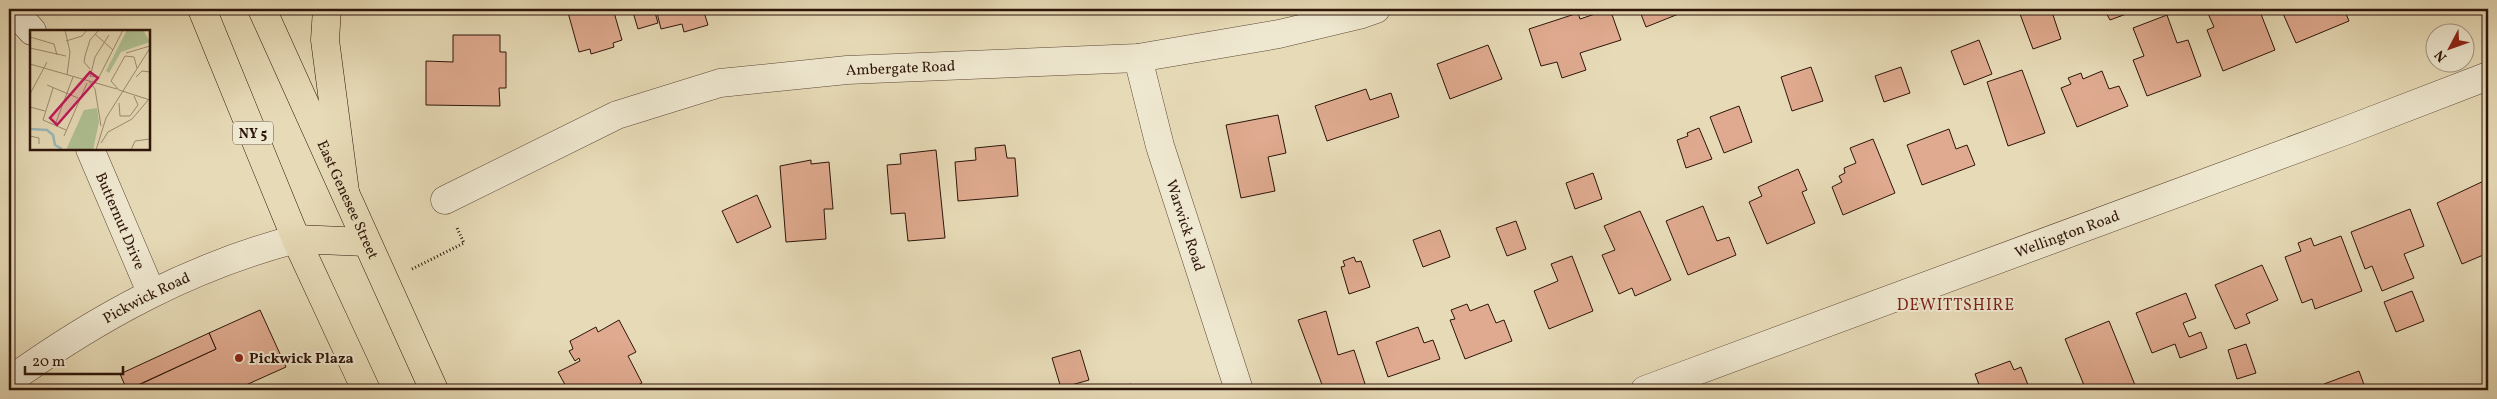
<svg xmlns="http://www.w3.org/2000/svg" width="2497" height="399" font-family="Vollkorn,serif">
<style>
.building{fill:#dfaa8f;stroke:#2e150a}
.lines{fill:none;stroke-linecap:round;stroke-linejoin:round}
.minor-casing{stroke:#5c4635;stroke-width:29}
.primary-casing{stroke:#2e150a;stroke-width:29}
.motorway-casing{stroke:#2e150a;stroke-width:29}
.path{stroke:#2e150a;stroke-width:3;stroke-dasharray:1 2.5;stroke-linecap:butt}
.minor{stroke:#efe8d0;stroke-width:28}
.primary{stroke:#e7dbb7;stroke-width:28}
.motorway{stroke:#e7dbb7;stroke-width:28}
.poi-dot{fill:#8f2418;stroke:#efe8d0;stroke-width:2}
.labels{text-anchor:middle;stroke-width:4;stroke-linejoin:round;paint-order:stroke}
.shield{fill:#efe8d0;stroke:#685445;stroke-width:1}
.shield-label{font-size:14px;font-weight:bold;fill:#2e150a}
.street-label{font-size:15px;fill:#2e150a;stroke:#efe8d0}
.poi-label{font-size:15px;font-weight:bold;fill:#2e150a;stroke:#efe8d0;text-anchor:start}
.neighbourhood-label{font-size:16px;letter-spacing:1px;fill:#7a1f14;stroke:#efe8d0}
.inset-river{fill:none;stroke:#9ab9b8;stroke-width:2.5}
.inset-road{fill:none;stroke:#9d8c72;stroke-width:1}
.view{fill:#c2185b;fill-opacity:0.15;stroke:#c2185b;stroke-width:2.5}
.inset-edge{fill:none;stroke:#2e150a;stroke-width:2.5}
</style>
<rect width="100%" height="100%" fill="#e7dbb7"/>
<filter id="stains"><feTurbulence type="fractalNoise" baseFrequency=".004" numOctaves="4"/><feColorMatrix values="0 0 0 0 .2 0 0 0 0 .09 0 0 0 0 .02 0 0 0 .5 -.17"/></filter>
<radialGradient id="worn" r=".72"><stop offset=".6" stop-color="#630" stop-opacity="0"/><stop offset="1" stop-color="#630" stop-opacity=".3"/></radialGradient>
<!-- building -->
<g class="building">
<path d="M567 9H613L622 40 613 43 614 47 591 54 590 49 579 52Z"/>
<path d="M632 9H654L658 23 638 29Z"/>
<path d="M656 9H703L708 25 684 32 682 24 661 29Z"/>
<path d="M757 9H780L757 12Z"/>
<path d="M1610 9 1621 40 1580 53 1586 70 1562 78 1557 62 1541 66 1529 29 1578 13 1580 19Z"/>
<path d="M1639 9H1691L1646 27Z"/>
<path d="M2035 9H2051L2061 39 2033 49 2020 14Z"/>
<path d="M2104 9H2136L2137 10 2110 20Z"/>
<path d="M2206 9H2259L2275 50 2223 71 2207 30 2214 27Z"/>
<path d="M2281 9H2344L2349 21 2296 43Z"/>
<path d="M2167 15 2177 43 2188 40 2201 76 2147 96 2133 60 2144 56 2133 28Z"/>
<path d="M453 35H500V52H506V88H499L500 106 426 105V61L453 62Z"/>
<path d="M1979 40 1992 74 1964 85 1951 51Z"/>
<path d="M1488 45 1502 79 1450 99 1437 64Z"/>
<path d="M1811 67 1823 101 1792 111 1781 77Z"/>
<path d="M1901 67 1910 93 1884 102 1875 76Z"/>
<path d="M2022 70 2045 133 2008 146 1987 82Z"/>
<path d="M2102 71 2109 89 2119 86 2128 106 2077 127 2061 88 2071 84 2068 78 2081 73 2083 79Z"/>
<path d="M1366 89 1370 100 1391 93 1399 117 1327 141 1315 106Z"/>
<path d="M1739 106 1752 142 1724 153 1710 117Z"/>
<path d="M1278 115 1286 153 1268 157 1275 191 1241 198 1226 125Z"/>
<path d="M1699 128 1712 159 1686 168 1677 140 1688 136 1687 133Z"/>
<path d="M1949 129 1956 149 1967 145 1975 165 1922 185 1907 145Z"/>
<path d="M1873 139 1895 193 1843 215 1832 187 1842 182 1839 176 1845 173 1844 168 1856 163 1850 148Z"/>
<path d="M1005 145 1007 158H1015L1018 196 958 201 955 162 976 160 975 148Z"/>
<path d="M936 150 945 238 908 241 905 213 891 214 887 165 901 164 900 154Z"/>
<path d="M811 160V164L829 162 833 209H824L826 239 786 242 780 166Z"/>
<path d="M1798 169 1807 190 1802 192 1815 223 1767 244 1749 202 1762 196 1758 187Z"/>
<path d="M1593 173 1602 199 1575 209 1566 183Z"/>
<path d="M2488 179V253L2462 264 2437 203Z"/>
<path d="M757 195 771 227 737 243 722 211Z"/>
<path d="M1703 206 1717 241 1729 237 1736 255 1688 275 1666 221Z"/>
<path d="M2410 209 2424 246 2404 254 2414 278 2382 291 2372 266 2365 269 2351 232Z"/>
<path d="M1640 211 1671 280 1635 296 1632 288 1619 294 1602 255 1615 250 1604 226Z"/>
<path d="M1516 221 1526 249 1507 256 1496 228Z"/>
<path d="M1440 230 1450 257 1423 267 1413 240Z"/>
<path d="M2341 236 2362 291 2315 309 2312 299 2302 303 2285 257 2301 251 2298 243 2311 238 2314 246Z"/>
<path d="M1572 256 1593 311 1549 329 1534 291 1558 281 1551 264Z"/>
<path d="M1354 257 1356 262 1361 261 1370 287 1349 294 1341 267 1345 266 1343 261Z"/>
<path d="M2262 265 2278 300 2246 314 2250 323 2235 329 2215 285Z"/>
<path d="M2412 291 2424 321 2396 332 2384 302Z"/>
<path d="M2186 293 2196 318 2183 323 2189 337 2201 332 2207 348 2180 358 2175 344 2152 353 2136 313Z"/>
<path d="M1467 304 1470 311 1488 304 1496 323 1504 320 1512 341 1465 359 1450 320 1455 319 1451 310Z"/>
<path d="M260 310 286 367 237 389 235 386 226 390H128L216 349 209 333Z"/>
<path d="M1326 311 1338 355 1354 350 1366 387 1357 390H1324L1298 320Z"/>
<path d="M619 320 636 352 628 356 642 383 628 390H568L558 372 580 361 579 358 575 361 569 351 573 349 570 341 596 327 598 332Z"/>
<path d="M2109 321 2137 390H2086L2065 339Z"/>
<path d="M1418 327 1424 343 1433 340 1440 359 1388 377 1376 342Z"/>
<path d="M209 333 216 349 127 390 120 374Z"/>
<path d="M2246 344 2256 373 2237 379 2228 350Z"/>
<path d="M1080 350 1089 380 1061 388 1052 358Z"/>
<path d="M2010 361 2014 370 2021 367 2030 390H1981L1975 374Z"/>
<path d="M2359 371 2366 390H2327L2324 384Z"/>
<path d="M1131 384 1133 390H1117Z"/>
<path d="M2183 385 2185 390H2168Z"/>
</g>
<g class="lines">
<!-- minor casing -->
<g class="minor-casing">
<g id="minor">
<path d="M9 12 24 22 32 31"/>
<path id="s1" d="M1138 58 1160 146 1239 390"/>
<path id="s2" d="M90 149 151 292"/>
<path id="s3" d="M445 200 617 115 720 83 847 70 1138 58 1279 34 1359 15 1376 9"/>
<path id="s4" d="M9 381C98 317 190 267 296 239"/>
<path id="s5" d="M1645 390 2345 131 2488 76"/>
</g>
</g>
<!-- primary casing -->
<g class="primary-casing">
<g id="primary">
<path d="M202 9 296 239 366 390"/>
<path id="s6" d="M262 9 434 390"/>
<path d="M296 239 366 242"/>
</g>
</g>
<!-- motorway casing -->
<g class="motorway-casing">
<path id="motorway" d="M327 9 325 40 345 192"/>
</g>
<!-- path -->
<path class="path" d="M412 269 464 243 457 228"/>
<!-- minor -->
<use href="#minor" class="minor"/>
<!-- primary -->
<use href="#primary" class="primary"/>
<!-- motorway -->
<use href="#motorway" class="motorway"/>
</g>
<!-- markers -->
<circle class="poi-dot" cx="239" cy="358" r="5"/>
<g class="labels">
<!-- shield labels -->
<rect class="shield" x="233" y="121.5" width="40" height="23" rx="4"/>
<g class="shield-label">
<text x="253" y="138">NY 5</text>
</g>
<!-- street labels -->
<g class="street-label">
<text dy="5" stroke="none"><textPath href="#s3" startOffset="481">Ambergate Road</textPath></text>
<text dy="5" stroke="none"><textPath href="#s6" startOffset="209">East Genesee Street</textPath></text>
<text dy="5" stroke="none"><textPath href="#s2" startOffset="78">Butternut Drive</textPath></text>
<text dy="5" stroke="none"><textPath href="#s1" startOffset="174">Warwick Road</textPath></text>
<text dy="5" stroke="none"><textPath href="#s5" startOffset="450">Wellington Road</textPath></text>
<text dy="5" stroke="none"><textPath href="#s4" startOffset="161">Pickwick Road</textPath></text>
</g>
<!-- poi labels -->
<g class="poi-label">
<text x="249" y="363">Pickwick Plaza</text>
</g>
<!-- neighbourhood labels -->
<g class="neighbourhood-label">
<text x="1956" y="310">DEWITTSHIRE</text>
</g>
</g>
<!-- overview -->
<g transform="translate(30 30)">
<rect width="120" height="120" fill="#e7dbb7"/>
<path d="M97 0H113L120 12 91 22 79 43 76 41Z" fill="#b0c193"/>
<path d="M67 78 69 92 63 120H36L54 80Z" fill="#b0c193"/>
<path class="inset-river" d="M0 99 17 100 23 105 25 115 32 119"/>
<path class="inset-road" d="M35 0 40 22 37 45M65 4 83 20M0 7 24 14 27 25M36 11 52 6 57 0M0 18 36 26M96 23 120 16M0 34 87 59M107 38 104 27 95 26 81 51 89 60 120 70M60 39 54 32 55 26 60 10 69 0M60 46 69 47 93 0M60 47 65 27 79 5M106 47 112 41 120 42M59 51 65 59 71 96M17 55 48 68M23 58 13 90 36 100M0 64 17 32M89 73 90 86H100L108 75 104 66M0 77 15 81M25 95 43 47M0 106 9 108V114M34 106 57 53M71 113 78 102 102 89 119 69M66 120 76 88 120 18M101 120 105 111 120 109"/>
<path class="view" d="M60 42 68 48 27 95 20 88Z"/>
<rect width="120" height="120" class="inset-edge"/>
</g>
<!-- margin -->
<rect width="2497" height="399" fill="none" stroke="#e7dbb7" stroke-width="30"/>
<rect x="10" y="10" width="2477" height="379" fill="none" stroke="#2e150a" stroke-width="2.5"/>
<rect x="15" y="15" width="2467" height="369" fill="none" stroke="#2e150a"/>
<!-- north arrow -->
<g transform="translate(2450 48) rotate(229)"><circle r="24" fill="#efe8d0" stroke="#a29481"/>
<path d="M0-4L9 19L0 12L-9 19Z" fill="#8f2418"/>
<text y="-8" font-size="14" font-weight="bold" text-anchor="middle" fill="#2e150a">N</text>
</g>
<!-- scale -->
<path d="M25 366v8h98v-8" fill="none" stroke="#2e150a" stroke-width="2.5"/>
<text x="32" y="366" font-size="15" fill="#2e150a" stroke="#efe8d0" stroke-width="4" paint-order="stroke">20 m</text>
<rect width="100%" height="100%" filter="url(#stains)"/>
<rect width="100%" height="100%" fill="url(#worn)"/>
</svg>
